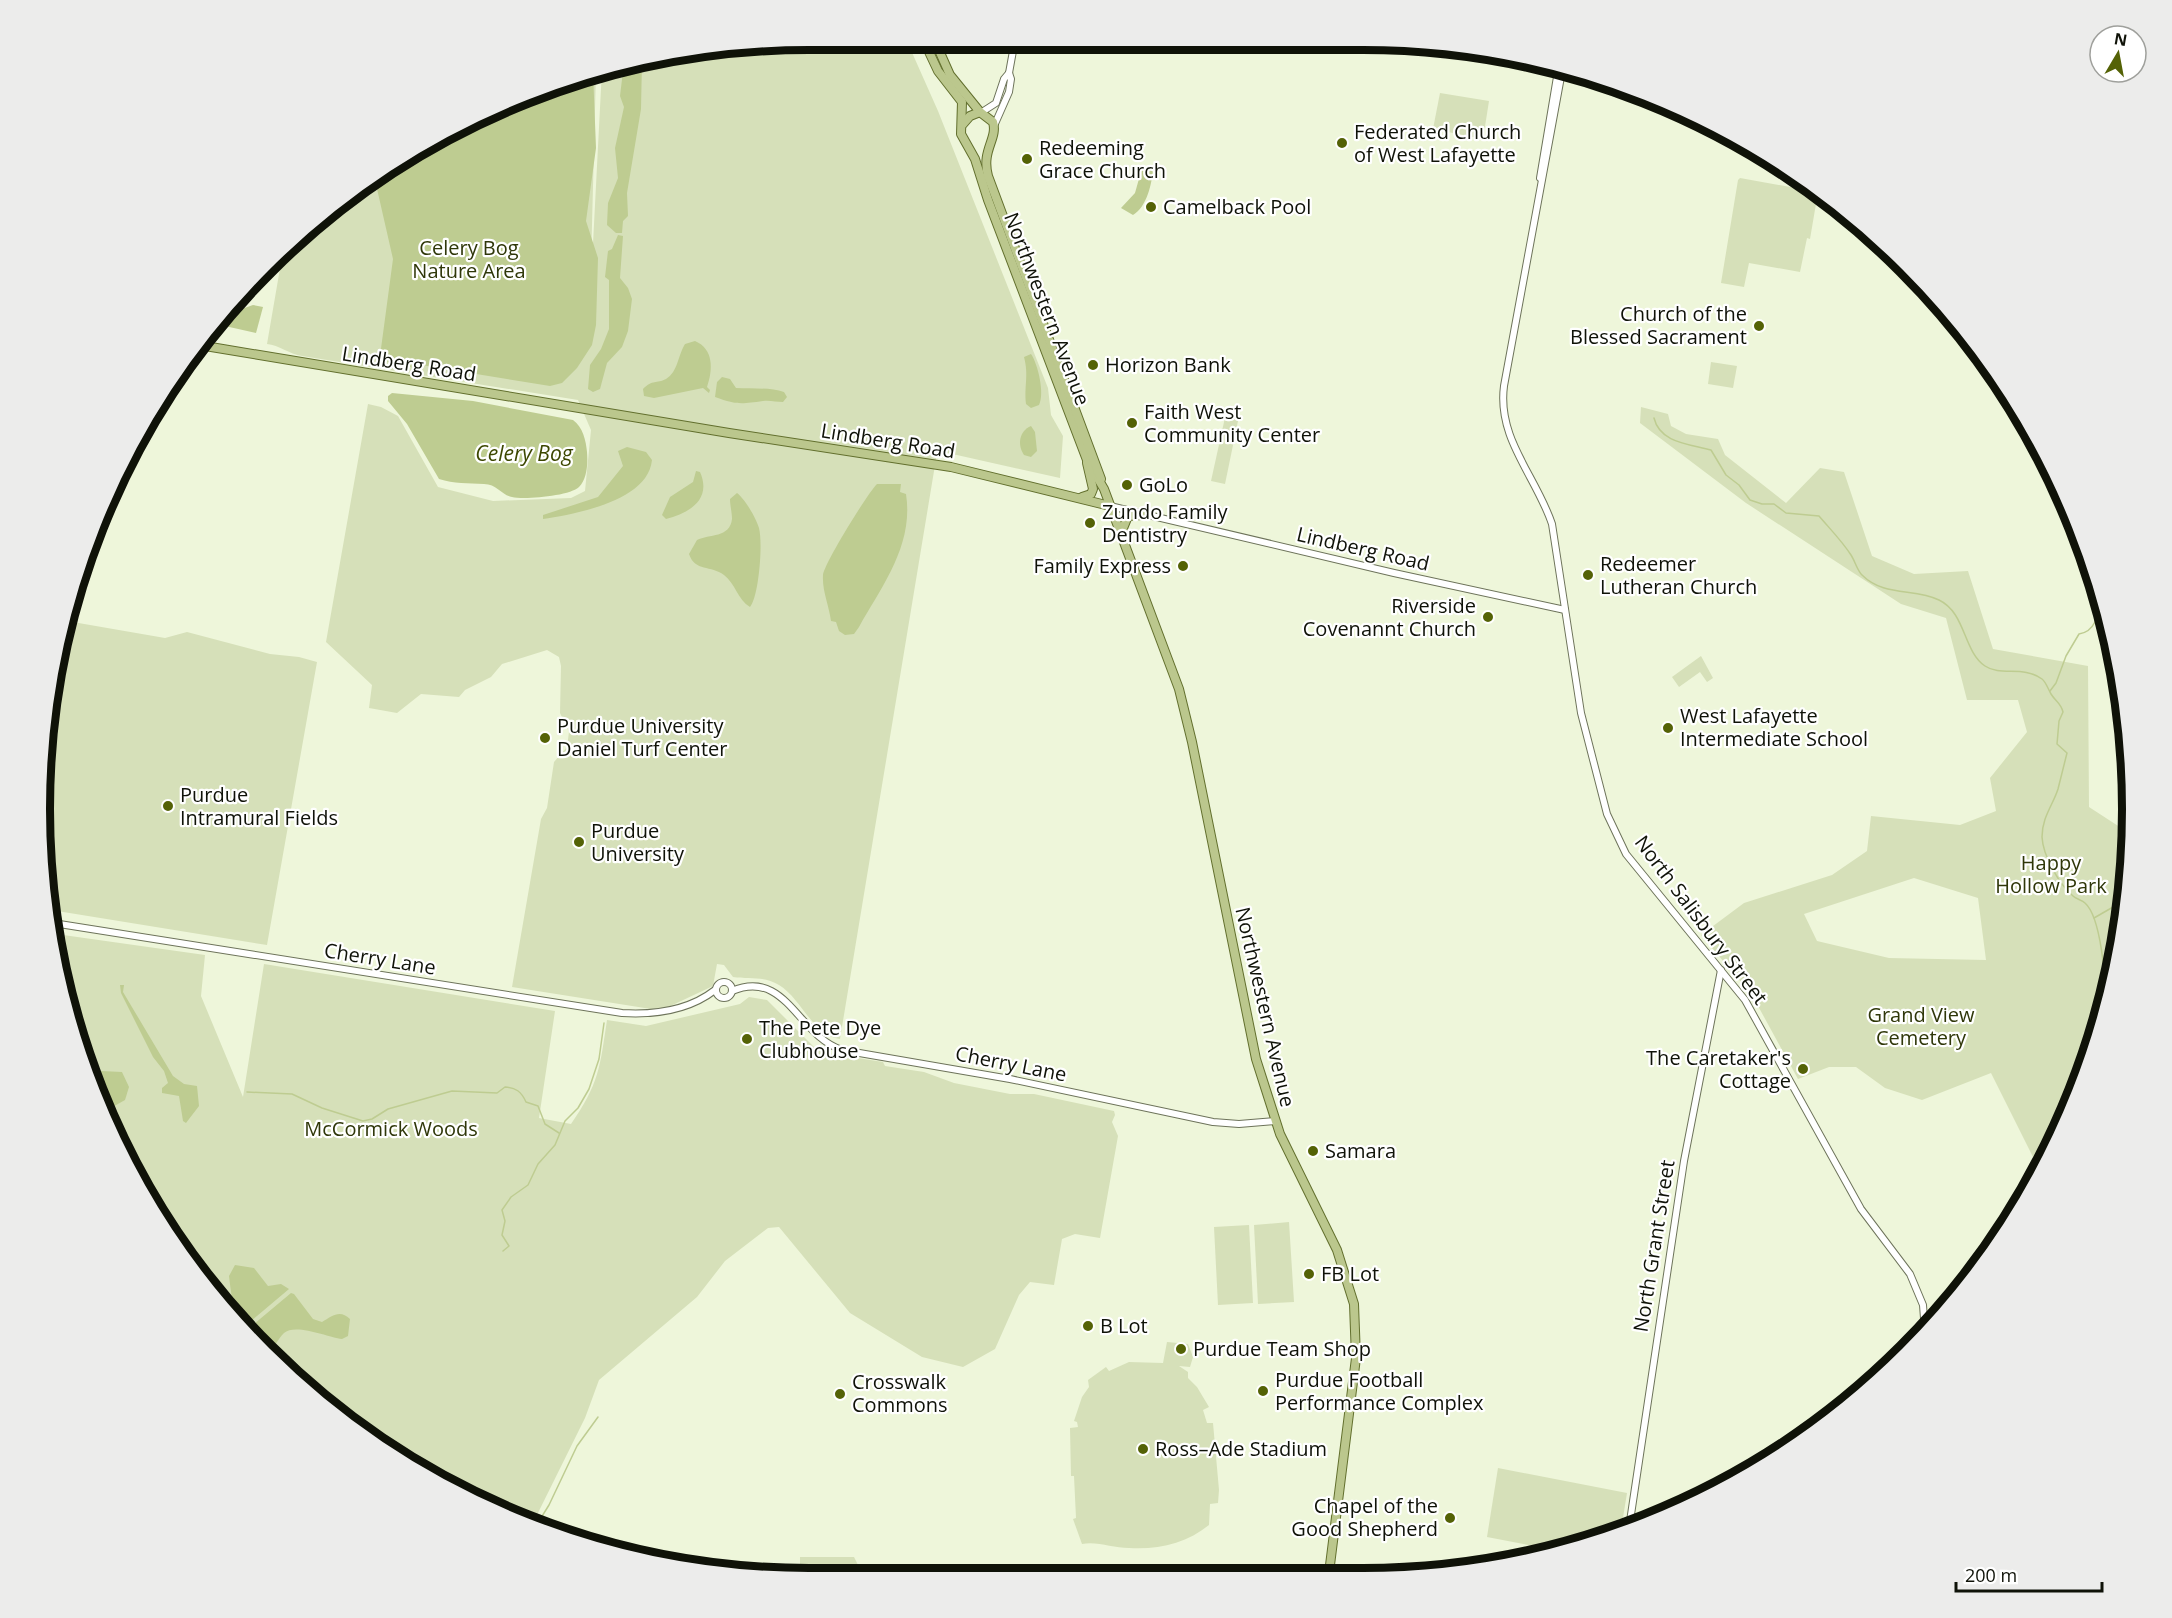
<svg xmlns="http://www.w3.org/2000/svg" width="2172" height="1618" font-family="'Open Sans',sans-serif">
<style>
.green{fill:#d6e0b9;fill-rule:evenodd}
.water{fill:#becc91}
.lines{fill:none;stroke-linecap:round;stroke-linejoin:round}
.stream{stroke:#becc91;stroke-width:1.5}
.minor-casing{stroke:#6d735a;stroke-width:8}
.major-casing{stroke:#626f2d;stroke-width:10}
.minor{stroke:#fff;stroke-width:6}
.major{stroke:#bbc78d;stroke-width:8}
.poi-dot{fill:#546206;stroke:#fff;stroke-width:2}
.labels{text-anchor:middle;stroke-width:4.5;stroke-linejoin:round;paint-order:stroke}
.poi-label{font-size:20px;fill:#0f1208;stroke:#fff;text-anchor:start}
.park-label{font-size:20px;fill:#2f3709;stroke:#fff}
.street-label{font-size:20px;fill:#0f1208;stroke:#fff}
.water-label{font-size:21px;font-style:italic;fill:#3c4700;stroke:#fff}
.rim{fill:none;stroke:#0f1208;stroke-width:8}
</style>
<rect width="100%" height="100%" fill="#eef6da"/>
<!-- green -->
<g class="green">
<path d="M809 39H906L938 111 1048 388 1051 415 1063 436 1060 478 948 453H937L840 1039C812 1035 802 999 779 985 763 975 749 980 733 977L724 965 717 964 713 986 664 1009H651L512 987 541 819 547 808 554 762 567 747 569 732 560 713 561 666 559 657 547 650 502 664 491 677 465 690 459 697 421 694 397 713 369 708 372 685 326 642 368 404 381 407 398 416 438 487 493 501 571 498 585 491 591 430 578 400 302 356C289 354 279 345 267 344L283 251 424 142 596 71 590 302 602 69Z"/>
<path d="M1440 93 1489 101 1483 139 1433 129Z"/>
<path d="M1740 178 1818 192 1810 239 1807 238 1800 272 1749 263 1744 287 1721 283 1738 180Z"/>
<path d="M1711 362 1737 366 1733 388 1708 384Z"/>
<path d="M1641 407 1668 414 1671 426 1686 434 1718 439 1725 455 1786 503 1820 468 1844 472 1872 556 1914 574 1968 571 1993 649 2088 666 2089 807 2129 833 2126 910 2092 1057 2040 1171 1991 1073 1922 1100 1885 1088 1856 1067H1829L1798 1079 1752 995 1701 935 1744 903 1832 875 1867 851 1871 816 1960 825 1996 811 1990 778 2027 732 2018 700H1967L1946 618 1901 604 1746 503 1640 423ZM1914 878 1978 898 1986 960 1889 958 1817 941 1804 914Z"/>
<path d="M1226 413 1239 416 1225 484 1211 481Z"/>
<path d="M67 621 165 638 187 632 270 654 299 657 317 662 267 945 51 910 41 860 54 658Z"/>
<path d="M1701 656 1713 678 1707 682 1700 672 1679 687 1672 677Z"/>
<path d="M56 934 205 955 201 996 243 1097 264 964 555 1011 539 1118 571 1124C599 1084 600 1067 607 1020L646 1026 740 1004 749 997 767 1000 814 1047 826 1053 883 1062 885 1066 924 1072 954 1083 1010 1094H1034L1114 1111 1115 1115 1112 1122 1118 1136 1100 1238 1075 1234 1062 1239 1054 1285 1030 1282 1019 1295 995 1349 963 1367 922 1357 850 1313 779 1227 768 1228 725 1261 697 1297 599 1380 585 1418 532 1525 424 1476 302 1388 198 1277 142 1194 123 1152 60 958Z"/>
<path d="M1289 1222 1294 1302 1258 1304 1254 1225Z"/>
<path d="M1249 1225 1253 1303 1218 1305 1214 1227Z"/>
<path d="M1167 1342 1188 1344 1193 1357 1190 1367 1179 1366 1188 1372V1378L1197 1387 1209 1407 1203 1410 1207 1423H1213L1219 1490 1218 1503 1210 1504 1209 1525C1187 1543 1158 1550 1129 1548 1113 1548 1097 1541 1082 1544L1073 1519 1076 1518 1074 1476H1071L1070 1428 1078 1427 1077 1422 1074 1421 1082 1397 1089 1387 1088 1380 1106 1367 1109 1371 1129 1362 1163 1363Z"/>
<path d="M1498 1468 1627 1493 1621 1530 1549 1549 1487 1537Z"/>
<path d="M800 1557H854L864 1577H800Z"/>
</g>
<!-- water -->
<g class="water">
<path d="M642 61 641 109 627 193 628 216 623 221 622 233H616L607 225 608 203 618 178 615 148 624 107 620 96 624 63Z"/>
<path d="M593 72 596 148 586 221 598 258 596 325 592 345 577 368 562 383 550 386 421 365C406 369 392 367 380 356L393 259 375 180 424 142Z"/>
<path d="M1146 167 1153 169C1152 183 1147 207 1133 215L1121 208 1135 193 1142 168Z"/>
<path d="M618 235 623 236 620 278 628 288 632 299 628 331 622 347 607 363 600 389 593 392 588 389 590 365 601 349 609 329V280L605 277 608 251 612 249Z"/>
<path d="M253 305 263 307 256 333 216 324 222 316Z"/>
<path d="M695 341C714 349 713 370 707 387L710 390 709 393 703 388 654 398 644 396 643 389C653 379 656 384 666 379 678 372 678 355 685 344Z"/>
<path d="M1031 354C1038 364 1045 394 1039 405L1031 408 1026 404C1024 385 1029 376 1024 357Z"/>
<path d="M722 377 730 379 736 388C751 389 770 387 784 392L787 397 783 402C776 402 770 400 763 401 741 404 737 405 715 397L717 382Z"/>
<path d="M392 393 473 401 573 420C583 427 586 441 587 452 588 464 587 479 579 487 570 496 524 500 512 497 501 495 497 484 484 484 468 483 454 484 439 479L407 424 388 401V396Z"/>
<path d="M1031 426 1035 432 1037 451 1031 457 1024 455C1017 445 1019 431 1031 426Z"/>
<path d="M627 447 646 452 652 460C648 501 576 514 543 519V515L598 497 623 466 618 451Z"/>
<path d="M696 471 700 472C712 499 690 513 666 519L662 515 670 497 693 482Z"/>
<path d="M877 484H901L900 492 906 494C914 545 882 586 859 627L854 634 845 635 839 631 836 622 831 621C829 605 822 591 823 575 824 564 867 494 877 484Z"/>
<path d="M737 493C745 499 756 518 759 528 763 543 759 596 750 607 738 600 735 583 724 575 711 565 695 572 689 554L697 540C709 534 730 538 732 519 732 512 730 506 730 499Z"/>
<path d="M120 985H124L123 992 173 1076 184 1084 197 1086 199 1106 186 1123 183 1121 179 1096 162 1093V1088L168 1083 164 1071 153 1057 121 993Z"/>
<path d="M101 1071 122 1072 129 1087 125 1100 109 1109 97 1076Z"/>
<path d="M235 1265 254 1268 268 1286 281 1284 289 1289 244 1327C233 1315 231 1292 229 1276Z"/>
<path d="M291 1293 294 1294 313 1319 322 1322C332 1316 340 1309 350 1319L348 1336 342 1339C328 1337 295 1323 284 1333 278 1339 275 1347 268 1352L247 1330Z"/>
</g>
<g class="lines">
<!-- stream -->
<g class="stream">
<path d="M1654 418C1660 443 1689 444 1711 450L1726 475 1739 485 1750 500 1762 504H1774L1786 513 1819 516C1830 529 1842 541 1851 555 1855 561 1857 570 1862 575 1884 597 1914 588 1939 600 1966 613 1963 651 1985 666 2001 677 2023 665 2042 679 2046 682 2048 689 2051 694 2056 702 2061 703 2063 712L2059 721 2057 744 2067 753C2064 765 2061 777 2058 789 2053 805 2042 817 2042 837 2043 856 2059 884 2073 896 2076 899 2082 900 2085 903 2101 917 2106 980 2105 1001"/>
<path d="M2050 691 2056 683 2066 656 2079 634C2098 631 2098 611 2101 594"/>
<path d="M2094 918 2127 899"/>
<path d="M2097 1027 2102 1014"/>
<path d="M2094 1050 2095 1032"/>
<path d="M247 1092 292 1094 322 1108 363 1121 372 1119 388 1109 452 1091 497 1093 505 1087C516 1088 521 1091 526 1102L538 1106 545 1124 559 1133"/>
<path d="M503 1251 509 1246 502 1235 505 1221 502 1210 511 1197 528 1185 538 1164 555 1145 565 1121 578 1108 589 1089 599 1059 604 1023"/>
<path d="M536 1526 549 1505 577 1446 598 1417"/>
</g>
<!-- minor casing -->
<g class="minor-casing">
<g id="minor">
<path d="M1563 66 1504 386C1497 439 1536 476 1552 524L1581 713 1607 814 1626 854 1745 1000 1861 1209 1910 1274 1923 1305 1925 1332"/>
<path d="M982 112 996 103 1004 79 1009 73"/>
<path d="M994 126 1009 92 1011 79 1009 73 1015 40"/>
<path d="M1540 178 1559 65"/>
<path d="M1110 506 1394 573 1565 610"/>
<path d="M53 923 622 1013C655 1015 688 1011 715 990"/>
<circle cx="724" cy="990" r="8"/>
<path d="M732 991C786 968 798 1036 842 1050L1010 1079 1213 1122 1239 1124 1275 1121"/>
<path d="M1629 1528 1684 1161 1721 970"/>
</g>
</g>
<!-- major casing -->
<g class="major-casing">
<g id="major">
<path d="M923 39 938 71 962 102 961 134 975 159 988 200 1087 460 1104 489 1179 689 1192 742 1256 1059 1280 1134 1337 1250 1354 1304 1356 1358 1329 1573"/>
<path d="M934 39 950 75 980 112"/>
<path d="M963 124 970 116 980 112 993 122C998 139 981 150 988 176L1101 479"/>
<path d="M199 345 729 433 951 467 1110 506"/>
<path d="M1082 497 1091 494 1093 489 1087 463"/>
<path d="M1121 533 1128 516 1142 515"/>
</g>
</g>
<!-- minor -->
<use href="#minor" class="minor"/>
<!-- major -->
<use href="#major" class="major"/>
</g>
<!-- markers -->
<g class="poi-dot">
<circle cx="1342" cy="143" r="6"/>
<circle cx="1027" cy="159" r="6"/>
<circle cx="1151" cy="207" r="6"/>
<circle cx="1759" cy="326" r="6"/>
<circle cx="1093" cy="365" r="6"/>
<circle cx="1132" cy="423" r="6"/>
<circle cx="1127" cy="485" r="6"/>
<circle cx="1090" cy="523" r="6"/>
<circle cx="1183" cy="566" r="6"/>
<circle cx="1588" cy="575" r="6"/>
<circle cx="1488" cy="617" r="6"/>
<circle cx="1668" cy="728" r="6"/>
<circle cx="545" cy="738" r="6"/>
<circle cx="168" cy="806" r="6"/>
<circle cx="579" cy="842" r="6"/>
<circle cx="747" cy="1039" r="6"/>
<circle cx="1803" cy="1069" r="6"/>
<circle cx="1313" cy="1151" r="6"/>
<circle cx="1309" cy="1274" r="6"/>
<circle cx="1088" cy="1326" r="6"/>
<circle cx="1181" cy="1349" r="6"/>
<circle cx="1263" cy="1391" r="6"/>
<circle cx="840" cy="1394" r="6"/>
<circle cx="1143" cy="1449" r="6"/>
<circle cx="1450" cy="1518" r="6"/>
</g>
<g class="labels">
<!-- poi labels -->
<g class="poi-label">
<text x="1354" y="139">Federated Church<tspan x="1354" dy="23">of West Lafayette</tspan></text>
<text x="1039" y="155">Redeeming<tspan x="1039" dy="23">Grace Church</tspan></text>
<text x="1163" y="214">Camelback Pool</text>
<text x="1747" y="321" text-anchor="end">Church of the<tspan x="1747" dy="23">Blessed Sacrament</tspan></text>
<text x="1105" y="372">Horizon Bank</text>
<text x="1144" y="419">Faith West<tspan x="1144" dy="23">Community Center</tspan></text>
<text x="1139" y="492">GoLo</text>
<text x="1102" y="519">Zundo Family<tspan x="1102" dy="23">Dentistry</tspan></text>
<text x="1600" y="571">Redeemer<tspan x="1600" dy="23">Lutheran Church</tspan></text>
<text x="1171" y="573" text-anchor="end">Family Express</text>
<text x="1476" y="613" text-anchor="end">Riverside<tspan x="1476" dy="23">Covenannt Church</tspan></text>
<text x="1680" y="723">West Lafayette<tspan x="1680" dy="23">Intermediate School</tspan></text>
<text x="557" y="733">Purdue University<tspan x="557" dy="23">Daniel Turf Center</tspan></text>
<text x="180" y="802">Purdue<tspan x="180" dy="23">Intramural Fields</tspan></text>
<text x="591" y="838">Purdue<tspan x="591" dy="23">University</tspan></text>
<text x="759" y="1035">The Pete Dye<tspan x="759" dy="23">Clubhouse</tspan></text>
<text x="1791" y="1065" text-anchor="end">The Caretaker's<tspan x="1791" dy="23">Cottage</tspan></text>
<text x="1325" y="1158">Samara</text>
<text x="1321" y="1281">FB Lot</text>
<text x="1100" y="1333">B Lot</text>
<text x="1193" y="1356">Purdue Team Shop</text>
<text x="1275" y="1387">Purdue Football<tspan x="1275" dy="23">Performance Complex</tspan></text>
<text x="852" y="1389">Crosswalk<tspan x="852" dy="23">Commons</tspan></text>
<text x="1155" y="1456">Ross–Ade Stadium</text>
<text x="1438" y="1513" text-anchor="end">Chapel of the<tspan x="1438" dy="23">Good Shepherd</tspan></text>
</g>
<!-- park labels -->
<g class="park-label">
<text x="469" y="255">Celery Bog<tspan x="469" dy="23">Nature Area</tspan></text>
<text x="2051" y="870">Happy<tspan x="2051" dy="23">Hollow Park</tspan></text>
<text x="1921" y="1022">Grand View<tspan x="1921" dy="23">Cemetery</tspan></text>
<text x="391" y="1136">McCormick Woods</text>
</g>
<!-- street labels -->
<g class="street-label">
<text transform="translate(1047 309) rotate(69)" y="7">Northwestern Avenue</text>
<text transform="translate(409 364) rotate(9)" y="7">Lindberg Road</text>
<text transform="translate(888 441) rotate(9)" y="7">Lindberg Road</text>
<text transform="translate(1363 549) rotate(13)" y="7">Lindberg Road</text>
<text transform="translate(1701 920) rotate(53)" y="7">North Salisbury Street</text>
<text transform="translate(380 959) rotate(9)" y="7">Cherry Lane</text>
<text transform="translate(1265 1007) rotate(77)" y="7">Northwestern Avenue</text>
<text transform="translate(1011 1064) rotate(11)" y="7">Cherry Lane</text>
<text transform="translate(1654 1246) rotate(-81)" y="7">North Grant Street</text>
</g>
<!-- water labels -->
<g class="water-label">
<text x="524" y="461">Celery Bog</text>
</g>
</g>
<!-- crop -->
<path d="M0 0H2172V1618H0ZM809 50H1363A759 759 0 0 1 2122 809V809A759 759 0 0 1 1363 1568H809A759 759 0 0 1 50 809V809A759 759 0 0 1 809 50Z" fill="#ececeb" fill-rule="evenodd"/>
<path class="rim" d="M809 50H1363A759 759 0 0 1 2122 809V809A759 759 0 0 1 1363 1568H809A759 759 0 0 1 50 809V809A759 759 0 0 1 809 50Z"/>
<!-- north arrow -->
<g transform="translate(2118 54) rotate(10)"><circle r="28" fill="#ffffff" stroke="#9fa09c" stroke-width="1.5"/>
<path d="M0-4.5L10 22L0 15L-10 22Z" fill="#546206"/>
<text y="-9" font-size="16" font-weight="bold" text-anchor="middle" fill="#0f1208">N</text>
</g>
<!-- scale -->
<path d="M1956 1582v9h146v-9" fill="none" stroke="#0f1208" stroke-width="3"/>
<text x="1965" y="1582" font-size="18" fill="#0f1208" stroke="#ffffff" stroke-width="4.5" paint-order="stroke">200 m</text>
</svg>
